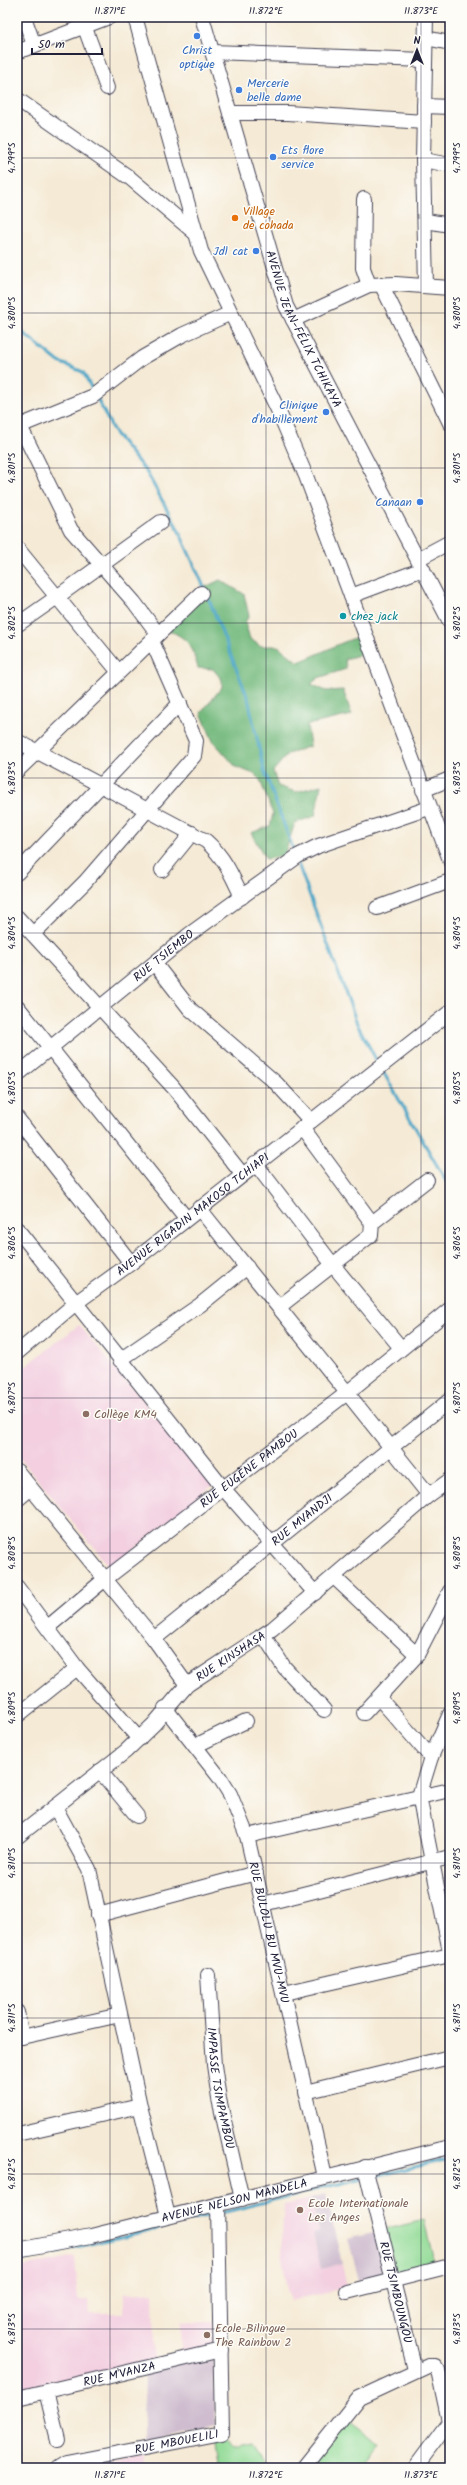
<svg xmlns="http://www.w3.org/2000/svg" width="467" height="2485" font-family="Kalam,sans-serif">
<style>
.built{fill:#f3cfe0}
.industrial{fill:#cfbdcf}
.green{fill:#91da95;stroke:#5a7e68}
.forest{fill:#74ba7e;stroke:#4b6e5c}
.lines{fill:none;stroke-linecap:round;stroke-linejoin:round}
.stream{stroke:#4aa6c8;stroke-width:3}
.minor-casing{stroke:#424052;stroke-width:16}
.minor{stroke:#fff;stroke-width:14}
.ticks{fill:none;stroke:#22223b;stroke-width:1;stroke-opacity:0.45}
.shop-dot{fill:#3f7fe0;stroke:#fdfcf7;stroke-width:1.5}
.food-dot{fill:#e8710a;stroke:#fdfcf7;stroke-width:1.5}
.culture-dot{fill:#0f9aa8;stroke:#fdfcf7;stroke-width:1.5}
.education-dot{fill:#8d6e63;stroke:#fdfcf7;stroke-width:1.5}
.labels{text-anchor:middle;stroke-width:3;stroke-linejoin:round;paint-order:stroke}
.shop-label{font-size:12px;fill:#366cbe;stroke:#fdfcf7;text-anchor:end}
.food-label{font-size:12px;fill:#c56008;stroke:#fdfcf7;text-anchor:start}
.street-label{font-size:12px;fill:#22223b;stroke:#fdfcf7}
.culture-label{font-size:12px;fill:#0d838f;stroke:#fdfcf7;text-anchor:start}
.education-label{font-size:12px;fill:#785e54;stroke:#fdfcf7;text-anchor:start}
.neatline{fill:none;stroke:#22223b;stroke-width:1.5}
.ticks-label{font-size:10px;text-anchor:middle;fill:#22223b}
</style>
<rect width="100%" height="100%" fill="#fdfcf7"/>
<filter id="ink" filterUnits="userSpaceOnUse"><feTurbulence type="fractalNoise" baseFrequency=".025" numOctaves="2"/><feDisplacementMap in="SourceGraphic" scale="8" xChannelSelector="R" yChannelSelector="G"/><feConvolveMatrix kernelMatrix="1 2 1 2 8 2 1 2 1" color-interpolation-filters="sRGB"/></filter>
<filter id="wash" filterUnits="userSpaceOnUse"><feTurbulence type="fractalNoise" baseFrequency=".012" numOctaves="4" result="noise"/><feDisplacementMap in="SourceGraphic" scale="16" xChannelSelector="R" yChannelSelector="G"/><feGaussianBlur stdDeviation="0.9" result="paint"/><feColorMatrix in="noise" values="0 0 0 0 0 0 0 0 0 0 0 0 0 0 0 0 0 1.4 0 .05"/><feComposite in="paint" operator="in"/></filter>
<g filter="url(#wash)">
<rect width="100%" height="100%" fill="#f5ead5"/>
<!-- built -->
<g class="built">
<path d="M79 1325 214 1484 111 1568 17 1455V1373Z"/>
<path d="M311 2199 319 2233 313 2234 321 2269 342 2264 347 2287 290 2301 281 2252 284 2205Z"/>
<path d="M75 2256 78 2300H88L89 2313H124V2294L153 2292 154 2361 20 2396V2379L17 2377V2268Z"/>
<path d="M213 2321 214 2348 182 2355 181 2322Z"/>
<path d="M144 2454 147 2468H104L102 2463Z"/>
</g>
<!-- industrial -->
<g class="industrial">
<path d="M326 2195 342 2264 321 2269 313 2234 319 2232 311 2199Z"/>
<path d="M377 2231 389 2278 360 2284 348 2238Z"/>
<path d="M214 2354 215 2426 144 2443 145 2370Z"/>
</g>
<!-- green -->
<g class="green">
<path d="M424 2220 435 2266 397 2276 383 2230Z"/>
<path d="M346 2419 378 2443 358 2468H308Z"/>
<path d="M225 2437 234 2445 254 2441 272 2468H219L214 2438Z"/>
</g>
<!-- forest -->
<path class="forest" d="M220 580 244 594 249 616 245 622 250 639 261 646H278L298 662C321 654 341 641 365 635L370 652 345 659 346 669 318 678 311 684 326 691 343 690 352 715 307 725 310 746 288 754 273 771 278 786 296 792 321 785 315 816 295 823 284 856 266 859 251 833 270 826 273 814 260 780 254 774 236 767 213 741 201 713 222 687V680L213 669 198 668C191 643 188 638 163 628L199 590Z"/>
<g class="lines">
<!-- stream -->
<g class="stream">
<path d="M17 328 59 362 83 372 93 391"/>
<path d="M97 398 114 432 147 473 178 529 204 587 248 698 264 770 295 854"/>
<path d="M297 861 358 1026 378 1063"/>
<path d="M382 1070 450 1188"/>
<path d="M371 2177 450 2159"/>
<path d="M221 2213 363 2178"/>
<path d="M17 2261 214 2215"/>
</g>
</g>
</g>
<g filter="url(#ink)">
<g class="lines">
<!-- minor casing -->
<g class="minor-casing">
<g id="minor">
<path d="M24 17 34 45"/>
<path d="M81 17 107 88"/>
<path d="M135 17 201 251 278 410 306 476 450 860"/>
<path id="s1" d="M202 17 286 306 450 622"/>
<path d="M426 17 423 160 426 286"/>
<path d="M426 38 450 43"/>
<path d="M17 52 109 17"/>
<path d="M212 52 425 60"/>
<path d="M17 99 130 178 195 233"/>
<path d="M424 106 450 107"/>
<path d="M230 113H288L424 122"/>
<path d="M423 160 450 165"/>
<path d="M364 199 363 268 369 285"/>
<path d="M426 221 450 225"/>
<path d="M381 284 450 423"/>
<path d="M293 320 369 285 396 284 450 288"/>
<path d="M20 426 71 530 134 602 158 634"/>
<path d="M17 427 93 396 142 358 182 335 231 313"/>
<path d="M17 548 57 597 161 522"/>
<path d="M418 559 450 542"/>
<path d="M351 596 423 569"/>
<path d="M17 625 57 597 118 671"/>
<path d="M17 741 206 841C224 857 232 875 242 897"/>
<path d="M17 771 201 593"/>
<path d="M423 790 450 779"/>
<path d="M162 870 192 833"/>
<path d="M17 873 180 703"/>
<path d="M377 908 450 881"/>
<path d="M17 917 173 1087 242 1174"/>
<path d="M33 934 85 882 194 756 196 741 152 641"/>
<path d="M155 964 190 1009 276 1083 311 1121"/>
<path d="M17 1006 186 1218"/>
<path id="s2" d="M17 1075 190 934 298 856 318 846 429 808"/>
<path d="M17 1118 131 1263"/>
<path d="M255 1163 333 1265 401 1348"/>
<path d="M199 1208 429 1495"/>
<path d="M372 1223 427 1180"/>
<path d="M17 1229 223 1488 315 1593"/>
<path d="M279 1307 371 1235 372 1223 302 1128"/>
<path id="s3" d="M17 1353 77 1302 131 1263 450 1012"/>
<path d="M120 1360 200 1305 247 1267"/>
<path d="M17 1471 154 1639 187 1685"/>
<path d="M17 1500 30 1489"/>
<path d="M334 1577 417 1655"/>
<path d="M17 1587 77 1668 139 1739"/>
<path id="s4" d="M48 1627 104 1580 347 1393 450 1309"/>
<path d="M264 1636 284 1667 324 1710"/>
<path id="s5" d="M154 1639 450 1400"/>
<path d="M379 1698 431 1757"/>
<path id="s6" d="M165 1708 220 1778 230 1794 247 1836 325 2177"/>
<path d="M364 1713 417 1655 450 1591"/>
<path d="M450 1714 431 1757 419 1796 450 1952"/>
<path d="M17 1716 77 1668"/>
<path d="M195 1746 246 1721"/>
<path d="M100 1771 137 1816"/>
<path d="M55 1807 89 1869 140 2106 168 2216"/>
<path d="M247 1836 450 1790"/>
<path id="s7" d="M17 1837 126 1751 154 1724 187 1685 272 1629 429 1495 450 1480"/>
<path d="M263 1904 450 1857"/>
<path d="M98 1915 256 1873"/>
<path id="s8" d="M208 1975 214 2065 219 2099 242 2199"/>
<path d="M284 1993 450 1955"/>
<path d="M17 2012 22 2037"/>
<path d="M17 2038 120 2015"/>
<path d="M305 2092 450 2057"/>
<path d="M17 2134 140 2106"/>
<path id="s9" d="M365 2167 415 2370"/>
<path id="s10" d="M17 2250 91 2236 450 2147"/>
<path d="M347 2292 450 2266"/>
<path d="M46 2391 58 2440"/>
<path id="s11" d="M17 2398 221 2350"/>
<path id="s12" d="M59 2468 67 2463 222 2433 218 2204"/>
<path d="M303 2468 359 2398 428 2366H435L438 2370 450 2426"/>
<path d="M415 2468 449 2422"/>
</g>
</g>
<!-- minor -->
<use href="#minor" class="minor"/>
</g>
</g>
<!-- ticks -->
<path class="ticks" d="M110 17V2468M266 17V2468M421 17V2468M17 158H450M17 313H450M17 468H450M17 623H450M17 778H450M17 933H450M17 1088H450M17 1243H450M17 1398H450M17 1553H450M17 1708H450M17 1863H450M17 2018H450M17 2174H450M17 2329H450"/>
<!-- markers -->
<g class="shop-dot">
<circle cx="197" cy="36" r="4"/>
<circle cx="239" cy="90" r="4"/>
<circle cx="273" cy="157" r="4"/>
<circle cx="256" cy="251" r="4"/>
<circle cx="326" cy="412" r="4"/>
<circle cx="420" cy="502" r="4"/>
</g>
<circle class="food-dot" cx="235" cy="218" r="4"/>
<circle class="culture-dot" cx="343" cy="616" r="4"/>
<g class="education-dot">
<circle cx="86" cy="1414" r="4"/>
<circle cx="300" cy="2210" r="4"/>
<circle cx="207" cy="2335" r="4"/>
</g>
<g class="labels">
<!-- shop labels -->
<g class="shop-label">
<text x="197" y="54" text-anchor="middle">Christ<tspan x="197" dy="14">optique</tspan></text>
<text x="247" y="87" text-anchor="start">Mercerie<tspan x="247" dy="14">belle dame</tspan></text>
<text x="281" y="154" text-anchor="start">Ets flore<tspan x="281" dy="14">service</tspan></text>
<text x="248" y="255">Jdl cat</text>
<text x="318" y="409">Clinique<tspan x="318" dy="14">d'habillement</tspan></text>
<text x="412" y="506">Canaan</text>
</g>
<!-- food labels -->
<g class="food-label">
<text x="243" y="215">Village<tspan x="243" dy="14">de cohada</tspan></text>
</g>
<!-- street labels -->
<g class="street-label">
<text dy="4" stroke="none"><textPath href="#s1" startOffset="329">AVENUE JEAN-FÉLIX TCHIKAYA</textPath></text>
<text dy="4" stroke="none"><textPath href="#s2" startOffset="189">RUE TSIEMBO</textPath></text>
<text dy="4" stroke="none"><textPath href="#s3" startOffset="224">AVENUE RIGADIN MAKOSO TCHIAPI</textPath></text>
<text dy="4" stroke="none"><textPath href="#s4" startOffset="256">RUE EUGÈNE PAMBOU</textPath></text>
<text dy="4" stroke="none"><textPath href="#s5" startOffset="190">RUE MVANDJI</textPath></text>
<text dy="4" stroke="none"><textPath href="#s7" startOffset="281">RUE KINSHASA</textPath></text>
<text dy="4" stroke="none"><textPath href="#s6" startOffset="252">RUE BULOLU BU MVU-MVU</textPath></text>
<text dy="4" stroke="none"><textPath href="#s8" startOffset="114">IMPASSE TSIMPAMBOU</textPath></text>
<text dy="4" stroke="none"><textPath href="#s10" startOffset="223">AVENUE NELSON MANDELA</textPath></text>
<text dy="4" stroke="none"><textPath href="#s9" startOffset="129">RUE TSIMBOUNGOU</textPath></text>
<text dy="4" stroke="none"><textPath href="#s11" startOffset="105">RUE M'VANZA</textPath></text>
<text dy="4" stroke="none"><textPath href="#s12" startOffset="121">RUE MBOUELILI</textPath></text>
</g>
<!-- culture labels -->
<g class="culture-label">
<text x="351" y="620">chez jack</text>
</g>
<!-- education labels -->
<g class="education-label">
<text x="94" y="1418">Collège KM4</text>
<text x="308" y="2207">Ecole Internationale<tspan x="308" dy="14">Les Anges</tspan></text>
<text x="215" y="2332">Ecole Bilingue<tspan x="215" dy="14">The Rainbow 2</tspan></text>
</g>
</g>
<!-- margin -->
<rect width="467" height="2485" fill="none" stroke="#fdfcf7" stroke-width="44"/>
<!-- north arrow -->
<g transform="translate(417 50)" stroke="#fdfcf7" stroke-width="3" paint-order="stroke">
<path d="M0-3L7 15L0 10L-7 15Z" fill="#22223b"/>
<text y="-6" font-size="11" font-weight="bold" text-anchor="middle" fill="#22223b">N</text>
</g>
<!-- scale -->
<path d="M32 48v6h70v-6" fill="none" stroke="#22223b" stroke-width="2"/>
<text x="38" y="48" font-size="12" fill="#22223b" stroke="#fdfcf7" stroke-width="3" paint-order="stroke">50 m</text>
<rect x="22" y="22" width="423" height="2441" class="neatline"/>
<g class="ticks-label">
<text x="110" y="14">11.871°E</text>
<text x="266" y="14">11.872°E</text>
<text x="421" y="14">11.873°E</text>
<text transform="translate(11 158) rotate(-90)" y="4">4.799°S</text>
<text transform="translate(456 158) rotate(-90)" y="4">4.799°S</text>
<text transform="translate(11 313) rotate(-90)" y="4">4.800°S</text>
<text transform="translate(456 313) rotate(-90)" y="4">4.800°S</text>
<text transform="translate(11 468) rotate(-90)" y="4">4.801°S</text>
<text transform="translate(456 468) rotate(-90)" y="4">4.801°S</text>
<text transform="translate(11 623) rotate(-90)" y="4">4.802°S</text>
<text transform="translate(456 623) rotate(-90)" y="4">4.802°S</text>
<text transform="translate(11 778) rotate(-90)" y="4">4.803°S</text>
<text transform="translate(456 778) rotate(-90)" y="4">4.803°S</text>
<text transform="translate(11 933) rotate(-90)" y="4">4.804°S</text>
<text transform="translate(456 933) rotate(-90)" y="4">4.804°S</text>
<text transform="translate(11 1088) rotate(-90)" y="4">4.805°S</text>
<text transform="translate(456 1088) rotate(-90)" y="4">4.805°S</text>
<text transform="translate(11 1243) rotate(-90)" y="4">4.806°S</text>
<text transform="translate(456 1243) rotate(-90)" y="4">4.806°S</text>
<text transform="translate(11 1398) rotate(-90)" y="4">4.807°S</text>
<text transform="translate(456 1398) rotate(-90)" y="4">4.807°S</text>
<text transform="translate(11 1553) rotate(-90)" y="4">4.808°S</text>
<text transform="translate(456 1553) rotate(-90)" y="4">4.808°S</text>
<text transform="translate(11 1708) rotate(-90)" y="4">4.809°S</text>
<text transform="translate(456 1708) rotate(-90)" y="4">4.809°S</text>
<text transform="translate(11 1863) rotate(-90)" y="4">4.810°S</text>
<text transform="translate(456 1863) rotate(-90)" y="4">4.810°S</text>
<text transform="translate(11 2018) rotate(-90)" y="4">4.811°S</text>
<text transform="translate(456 2018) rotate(-90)" y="4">4.811°S</text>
<text transform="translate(11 2174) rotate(-90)" y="4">4.812°S</text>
<text transform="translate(456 2174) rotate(-90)" y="4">4.812°S</text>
<text transform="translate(11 2329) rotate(-90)" y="4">4.813°S</text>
<text transform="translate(456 2329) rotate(-90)" y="4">4.813°S</text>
<text x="110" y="2478">11.871°E</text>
<text x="266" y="2478">11.872°E</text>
<text x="421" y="2478">11.873°E</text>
</g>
</svg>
